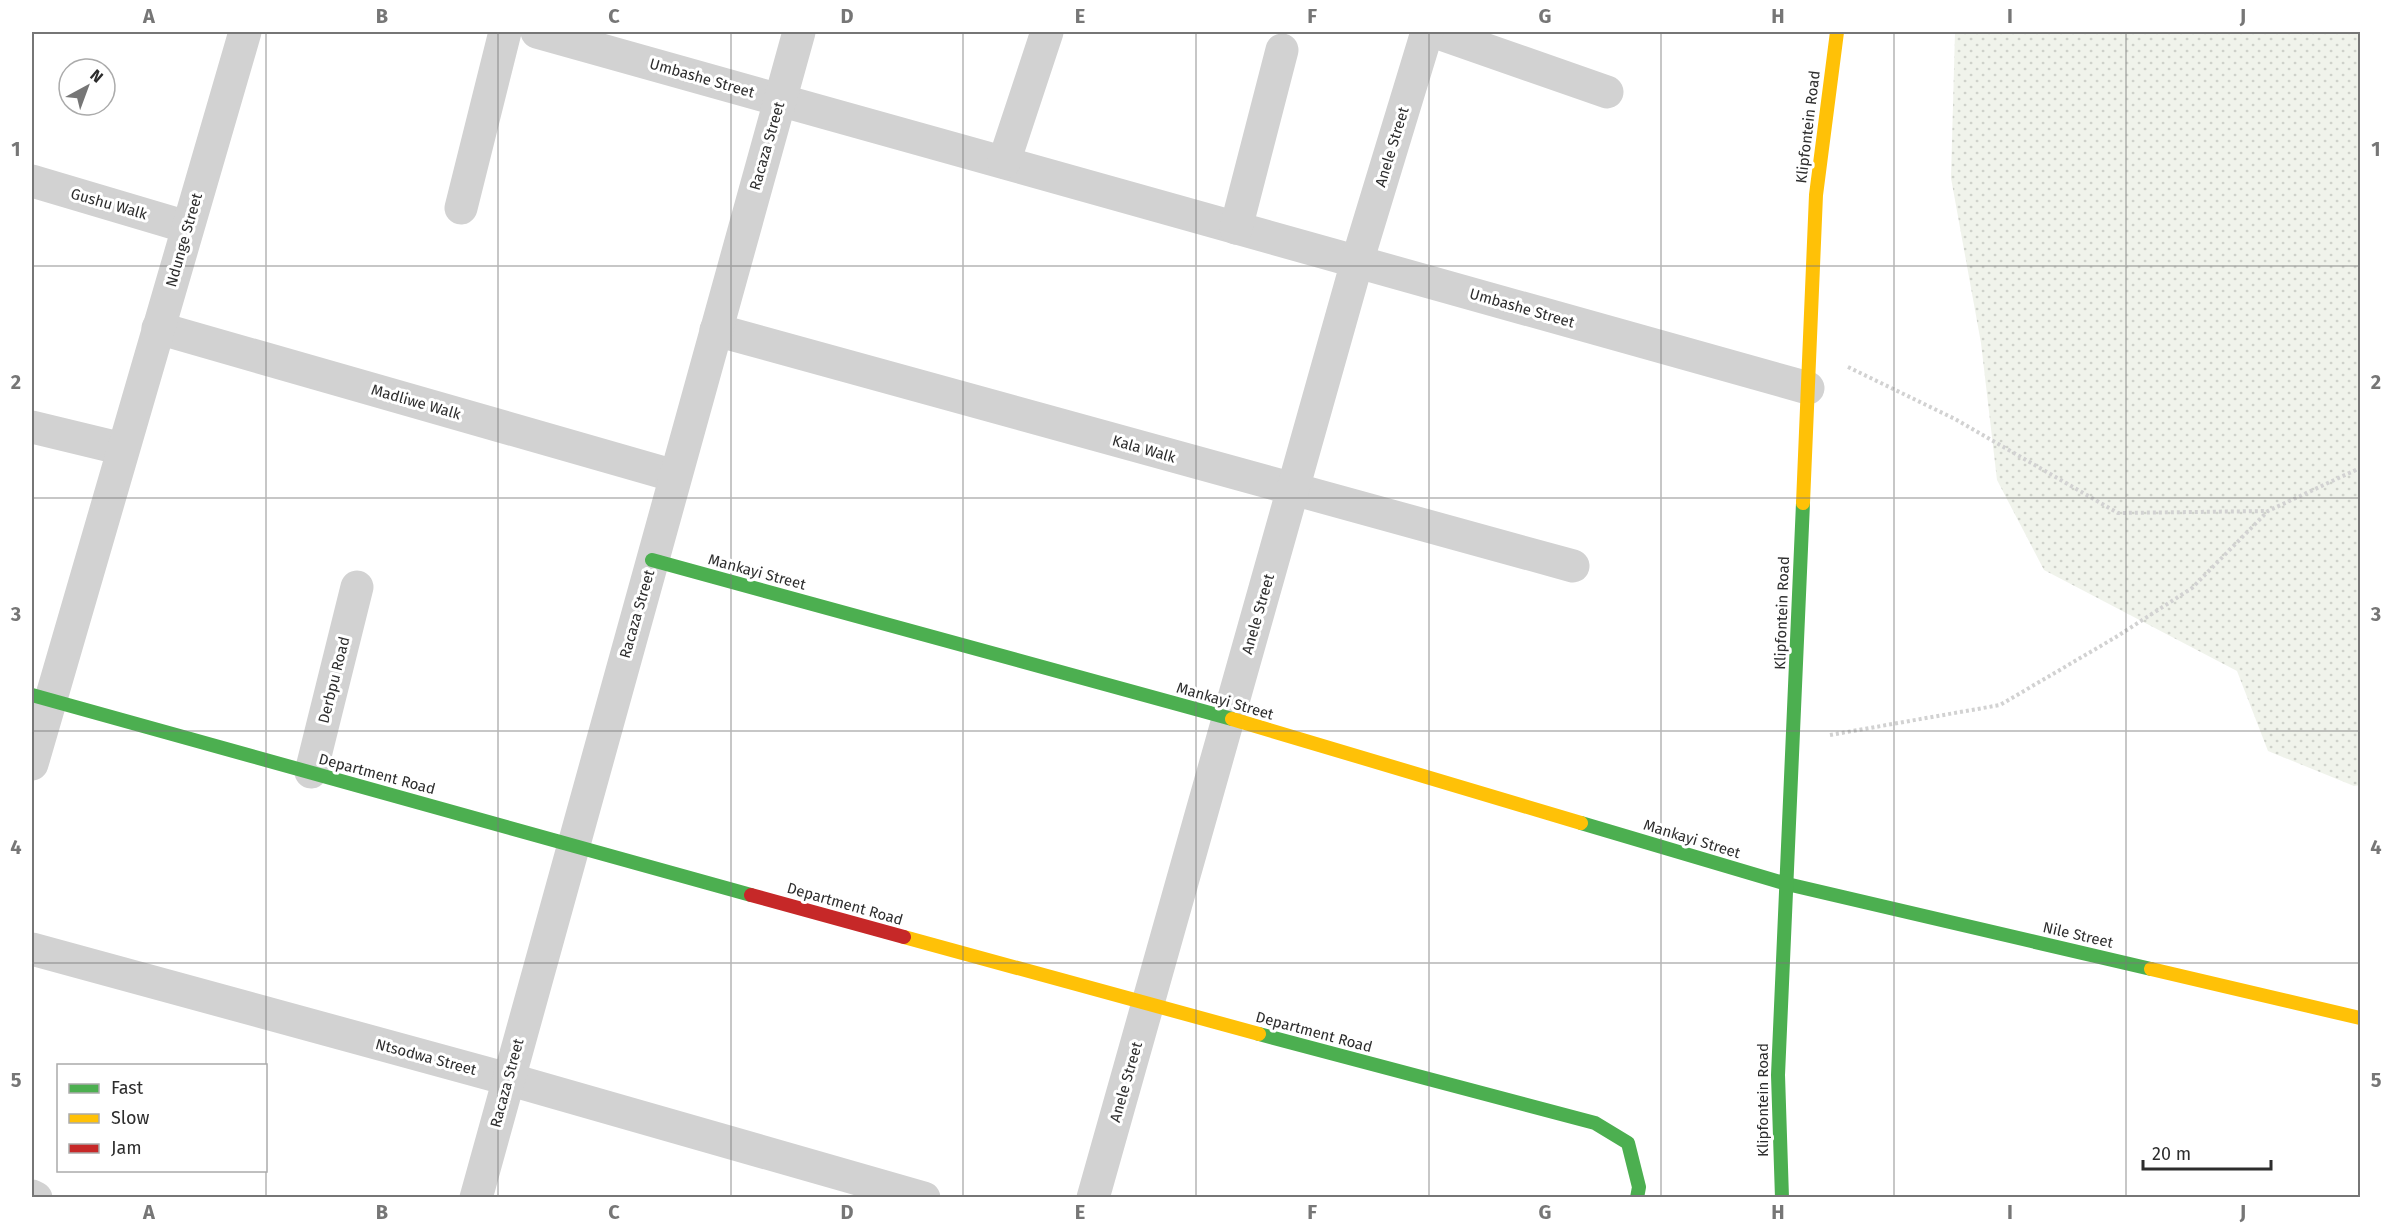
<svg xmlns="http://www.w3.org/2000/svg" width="2392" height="1229" font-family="'Fira Sans',sans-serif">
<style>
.grass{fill:url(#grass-dots)}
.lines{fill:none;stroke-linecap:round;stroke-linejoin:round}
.path{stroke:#d2d2d2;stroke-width:4;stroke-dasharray:3 3;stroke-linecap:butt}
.street{stroke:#d2d2d2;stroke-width:33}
.fast{stroke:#4caf50;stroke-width:14}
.slow{stroke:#ffc107;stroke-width:14}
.jam{stroke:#c62828;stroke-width:14}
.grid{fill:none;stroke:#767676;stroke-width:1.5;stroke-opacity:0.55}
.labels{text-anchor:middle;stroke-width:6;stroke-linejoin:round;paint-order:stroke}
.street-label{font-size:15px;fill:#2d2d2d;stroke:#fff}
.neatline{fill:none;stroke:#767676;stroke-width:2}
.grid-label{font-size:20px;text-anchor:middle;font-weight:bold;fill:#767676}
</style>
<defs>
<pattern id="grass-dots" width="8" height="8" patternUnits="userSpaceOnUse" patternTransform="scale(1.5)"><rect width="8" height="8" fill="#f0f3eb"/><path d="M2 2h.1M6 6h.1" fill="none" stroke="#ced1ca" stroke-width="1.8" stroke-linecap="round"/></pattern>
</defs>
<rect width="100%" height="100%" fill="#fff"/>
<!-- grass -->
<path class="grass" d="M1955 32H2360V785L2354 786 2268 751 2237 671 2044 570 1997 480 1981 343 1951 178Z"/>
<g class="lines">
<!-- path -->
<g class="path">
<path d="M1848 367 1955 419 2118 513 2268 511"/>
<path d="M1830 735 2000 705 2116 637 2192 588 2268 511 2360 468"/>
</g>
<!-- street -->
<g class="street">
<path d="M537 32 1808 388"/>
<path d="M1435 32 1607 92"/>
<path d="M1004 162 1047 32"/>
<path d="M32 181 187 227"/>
<path d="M461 208 505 32"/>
<path d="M1236 228 1282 50"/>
<path d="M158 328 675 476"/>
<path d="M716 330 1573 566"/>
<path d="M32 427 123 449"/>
<path d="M32 764 245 32"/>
<path d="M311 772 357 587"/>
<path d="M32 949 508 1079 924 1198"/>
<path d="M32 1196 36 1198"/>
<path d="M476 1198 799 32"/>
<path d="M1093 1198 1357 262 1427 32"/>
</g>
<!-- fast -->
<g class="fast">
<path d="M652 560 1232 719"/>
<path d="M32 695 751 895"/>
<path d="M1581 823 1787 884 2151 969"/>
<path d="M1259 1034 1595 1123 1628 1143 1639 1187 1637 1198"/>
<path d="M1782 1198 1778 1075 1803 503"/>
</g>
<!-- slow -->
<g class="slow">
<path d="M1803 503 1816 195 1837 32"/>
<path d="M1232 719 1581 823"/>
<path d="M904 937 1259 1034"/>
<path d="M2151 969 2360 1018"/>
</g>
<!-- jam -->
<path class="jam" d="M751 895 904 937"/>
</g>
<!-- grid -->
<path class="grid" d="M266 32V1198M498 32V1198M731 32V1198M963 32V1198M1196 32V1198M1429 32V1198M1661 32V1198M1894 32V1198M2126 32V1198M32 266H2360M32 498H2360M32 731H2360M32 963H2360"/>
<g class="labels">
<!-- street labels -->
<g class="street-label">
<text transform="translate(702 78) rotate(16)" y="5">Umbashe Street</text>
<text transform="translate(1808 127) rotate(-83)" y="5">Klipfontein Road</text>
<text transform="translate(767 146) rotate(-74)" y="5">Racaza Street</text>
<text transform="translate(1392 147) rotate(-73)" y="5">Anele Street</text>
<text transform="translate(109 204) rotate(16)" y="5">Gushu Walk</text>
<text transform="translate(184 240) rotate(-74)" y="5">Ndunge Street</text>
<text transform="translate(1522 308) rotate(16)" y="5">Umbashe Street</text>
<text transform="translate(416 402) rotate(16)" y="5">Madliwe Walk</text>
<text transform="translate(1144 449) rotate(16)" y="5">Kala Walk</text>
<text transform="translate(757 572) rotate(15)" y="5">Mankayi Street</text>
<text transform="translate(1782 613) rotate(-88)" y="5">Klipfontein Road</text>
<text transform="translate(637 614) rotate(-74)" y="5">Racaza Street</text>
<text transform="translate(1258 614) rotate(-74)" y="5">Anele Street</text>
<text transform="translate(334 680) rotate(-76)" y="5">Derbpu Road</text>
<text transform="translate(1225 701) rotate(16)" y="5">Mankayi Street</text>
<text transform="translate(377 774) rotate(15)" y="5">Department Road</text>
<text transform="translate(1692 839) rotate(17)" y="5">Mankayi Street</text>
<text transform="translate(845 904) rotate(16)" y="5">Department Road</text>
<text transform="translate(2078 935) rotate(13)" y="5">Nile Street</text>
<text transform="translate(1314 1032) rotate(15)" y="5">Department Road</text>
<text transform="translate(426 1057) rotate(15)" y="5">Ntsodwa Street</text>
<text transform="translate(1126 1082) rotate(-74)" y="5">Anele Street</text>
<text transform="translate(507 1083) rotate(-75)" y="5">Racaza Street</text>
<text transform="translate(1763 1100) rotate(-90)" y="5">Klipfontein Road</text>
</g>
</g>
<!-- border -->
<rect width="2392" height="1229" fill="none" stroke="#ffffff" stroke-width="66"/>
<!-- legend -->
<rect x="57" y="1064" width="210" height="108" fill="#ffffff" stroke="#ababab" stroke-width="1.5"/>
<rect x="69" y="1084" width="30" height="9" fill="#4caf50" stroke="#ababab" stroke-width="1.5"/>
<text x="111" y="1094" font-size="18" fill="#2d2d2d">Fast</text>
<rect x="69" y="1114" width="30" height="9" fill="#ffc107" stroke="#ababab" stroke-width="1.5"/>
<text x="111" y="1124" font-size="18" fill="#2d2d2d">Slow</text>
<rect x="69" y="1144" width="30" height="9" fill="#c62828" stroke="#ababab" stroke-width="1.5"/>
<text x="111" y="1154" font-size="18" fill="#2d2d2d">Jam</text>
<!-- north arrow -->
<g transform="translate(87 87) rotate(41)"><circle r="28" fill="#ffffff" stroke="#ababab" stroke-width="1.5"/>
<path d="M0-4.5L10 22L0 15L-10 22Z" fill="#767676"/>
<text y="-9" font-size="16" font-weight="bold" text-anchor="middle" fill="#2d2d2d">N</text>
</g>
<!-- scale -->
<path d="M2143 1160v9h128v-9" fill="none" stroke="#2d2d2d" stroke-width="3"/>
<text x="2152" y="1160" font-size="18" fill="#2d2d2d" stroke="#ffffff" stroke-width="4.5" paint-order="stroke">20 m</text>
<rect x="33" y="33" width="2326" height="1163" class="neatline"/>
<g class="grid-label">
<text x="149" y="23">A</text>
<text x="382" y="23">B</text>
<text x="614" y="23">C</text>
<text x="847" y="23">D</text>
<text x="1080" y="23">E</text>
<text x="1312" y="23">F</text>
<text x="1545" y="23">G</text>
<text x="1778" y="23">H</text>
<text x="2010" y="23">I</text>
<text x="2243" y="23">J</text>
<text x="16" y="156">1</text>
<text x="2376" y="156">1</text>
<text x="16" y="389">2</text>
<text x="2376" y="389">2</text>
<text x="16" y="621">3</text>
<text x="2376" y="621">3</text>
<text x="16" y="854">4</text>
<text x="2376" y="854">4</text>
<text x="16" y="1087">5</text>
<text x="2376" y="1087">5</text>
<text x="149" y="1219">A</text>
<text x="382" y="1219">B</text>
<text x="614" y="1219">C</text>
<text x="847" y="1219">D</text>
<text x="1080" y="1219">E</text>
<text x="1312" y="1219">F</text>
<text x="1545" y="1219">G</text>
<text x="1778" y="1219">H</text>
<text x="2010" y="1219">I</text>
<text x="2243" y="1219">J</text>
</g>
</svg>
